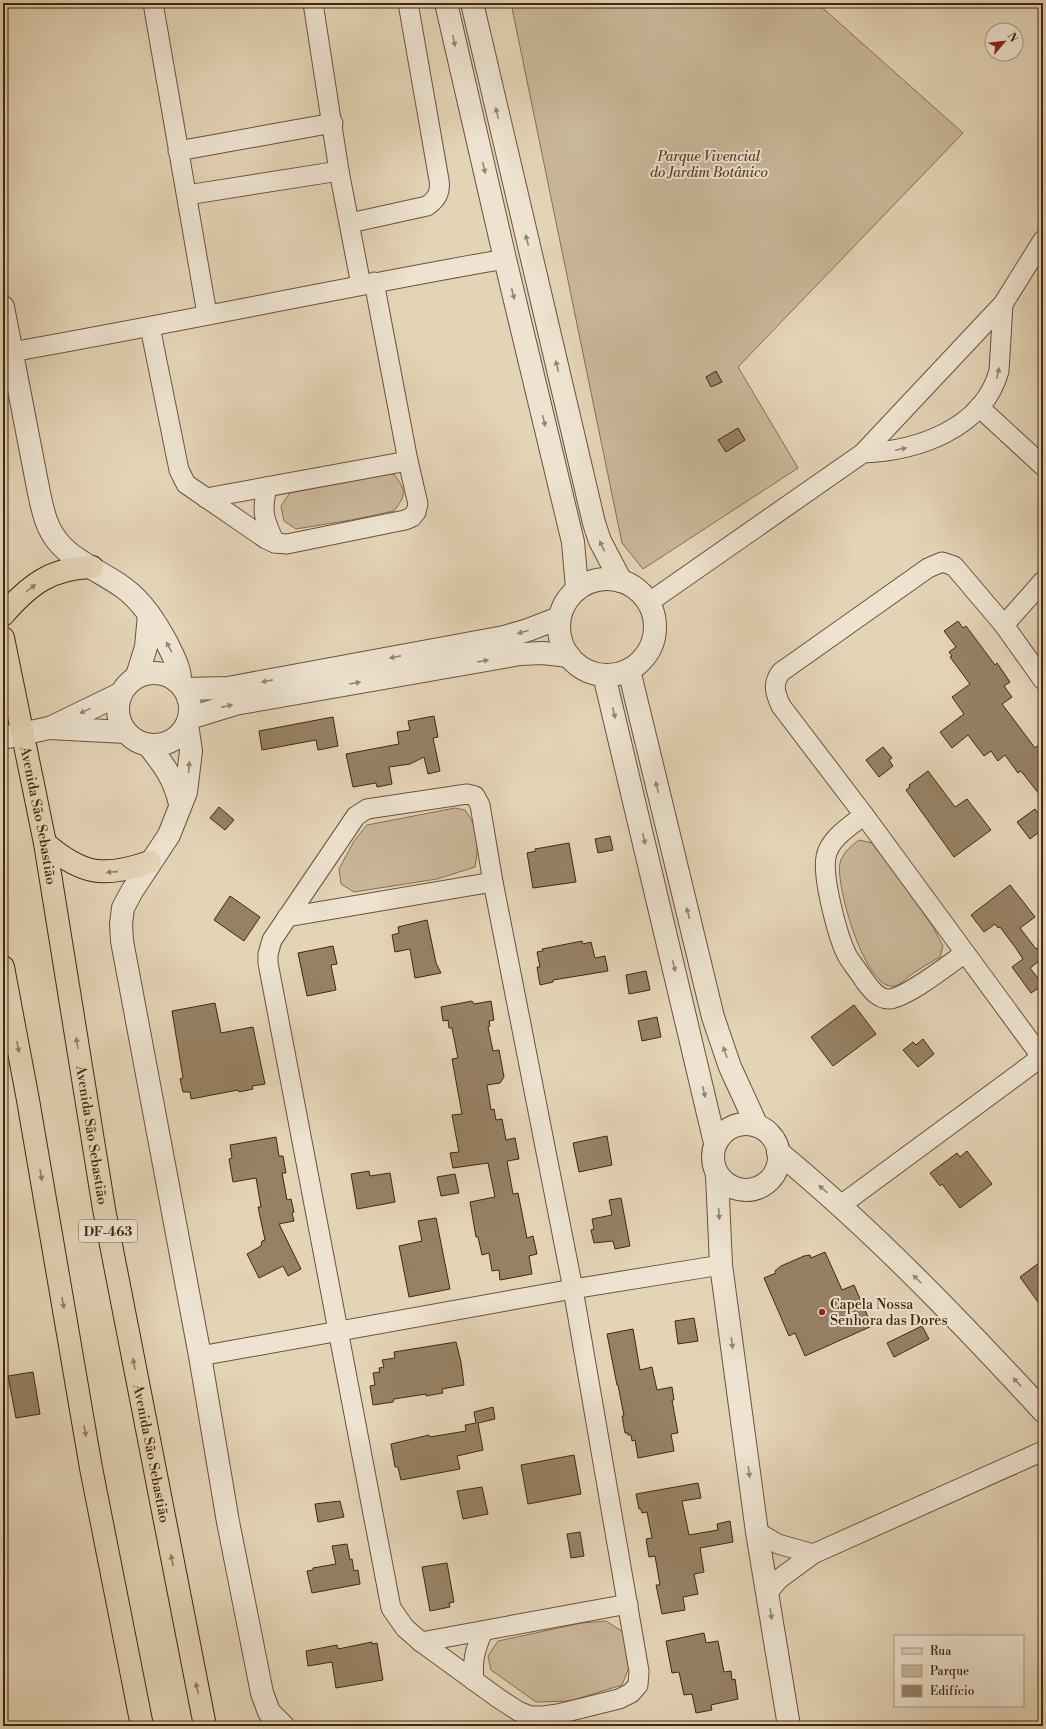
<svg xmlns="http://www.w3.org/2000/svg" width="1046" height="1729" font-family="'Libre Bodoni',serif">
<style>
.green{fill:#c9b799;stroke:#866f54}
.building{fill:#978165;stroke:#44270e}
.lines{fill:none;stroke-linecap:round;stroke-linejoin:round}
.minor-casing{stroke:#6c5238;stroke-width:21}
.tertiary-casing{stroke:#6c5238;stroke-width:24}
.primary-casing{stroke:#44270e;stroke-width:24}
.minor{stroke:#ede3d0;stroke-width:19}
.tertiary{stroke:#ede3d0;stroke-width:22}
.primary{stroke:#e4d4b6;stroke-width:22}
.oneway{fill:#98856f}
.oneway2{fill:#947e62}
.poi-dot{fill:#8f2418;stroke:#ede3d0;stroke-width:1.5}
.labels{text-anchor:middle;stroke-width:4;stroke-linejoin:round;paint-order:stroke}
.shield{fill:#ede3d0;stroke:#775f48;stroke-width:1}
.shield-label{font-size:13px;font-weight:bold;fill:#44270e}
.park-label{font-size:14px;font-style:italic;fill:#5f442a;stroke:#ede3d0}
.street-label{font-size:14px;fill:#44270e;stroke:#ede3d0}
.poi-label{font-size:14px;fill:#44270e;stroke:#ede3d0;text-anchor:start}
</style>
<rect width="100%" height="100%" fill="#e4d4b6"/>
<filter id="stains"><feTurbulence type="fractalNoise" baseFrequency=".005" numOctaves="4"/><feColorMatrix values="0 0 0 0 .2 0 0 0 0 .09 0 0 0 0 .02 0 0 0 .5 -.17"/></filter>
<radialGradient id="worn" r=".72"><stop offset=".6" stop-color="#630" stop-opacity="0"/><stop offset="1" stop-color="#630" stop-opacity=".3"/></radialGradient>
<!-- green -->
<g class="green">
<path d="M511 3H817L963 133 738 367 798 468 643 569 622 543Z"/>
<path d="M384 473 394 474C406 491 407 494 394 511L351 520 296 529 284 521 281 506 291 491Z"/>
<path d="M455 808 465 810C479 829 479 844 475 867L437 879 354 892 341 884 339 869 354 841 367 825Z"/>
<path d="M859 840 872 843 907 889 933 927 943 946 940 957C931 962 921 968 912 974 906 978 901 985 894 986 866 992 835 885 840 863 843 852 850 847 859 840Z"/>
<path d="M606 1621 623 1632 630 1665 622 1685 570 1701 536 1702 491 1670 488 1656 498 1641 582 1623Z"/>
</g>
<!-- building -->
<g class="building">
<path d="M716 371 722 382 711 387 706 377Z"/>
<path d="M738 428 745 440 726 452 718 440Z"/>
<path d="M958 621 963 628 966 626 995 665 997 663 1010 682 1004 686 1012 697 1002 704 1035 748 1043 741V799L1021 771 1018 773 1005 755 998 761 991 751 984 756 968 735 952 748 940 732 964 714 952 697 970 684 950 657 952 656 949 652 956 647 944 631Z"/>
<path d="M434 716 438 737 433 738 440 771 428 774 424 757 410 764 389 767 392 784 377 787 376 783 353 787 346 754 399 744 397 732 410 730 408 721Z"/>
<path d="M333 717 338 746 318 750 316 740 262 750 259 731Z"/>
<path d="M883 747 892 758 889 760 893 766 879 777 866 760Z"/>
<path d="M928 771 955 807 967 799 991 830 954 857 906 790 910 787 909 785Z"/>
<path d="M219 807 234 820 225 830 210 818Z"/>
<path d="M1035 809 1043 820V829L1030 839 1017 822Z"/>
<path d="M610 836 613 850 598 853 595 839Z"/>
<path d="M569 843 576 882 533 888 527 853 536 851 535 849Z"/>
<path d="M1010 885 1035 917 1020 928 1036 949 1043 944V958L1030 968 1043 985 1031 993 1012 967 1023 959 1015 947 1000 927 998 928 995 924 984 932 971 915Z"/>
<path d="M230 896 260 917 244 941 214 920Z"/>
<path d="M427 920 436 963 441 973 415 978 410 949 395 952 392 935 399 933 398 927Z"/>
<path d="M582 941 583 944 591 942 595 958 605 956 608 971 553 980V982L540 985 537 967H540L537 952 543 951 542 949Z"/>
<path d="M333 946 337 964 331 965 336 990 307 996 298 953Z"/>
<path d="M646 971 650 990 629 994 626 975Z"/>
<path d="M472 1001 474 1004 491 1001 494 1020 489 1021 490 1026 488 1027 493 1051 499 1050 504 1077 500 1083 487 1085 491 1110 494 1109 496 1120 502 1119 506 1140 515 1138 519 1159 507 1161 513 1194 518 1193 527 1238 533 1236 537 1254 529 1256 532 1274 500 1280 499 1270 492 1271 489 1253 482 1255 478 1237H476L470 1202 495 1197 488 1163 453 1168 450 1153 459 1152 452 1115 462 1114 452 1059 458 1058 452 1028H449L448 1020 443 1021 441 1007Z"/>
<path d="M215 1003 221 1033 253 1027 265 1084 252 1086 253 1089 239 1092 238 1090 191 1099 190 1092H183L180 1079 183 1078 172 1011Z"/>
<path d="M854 1005 876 1034 833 1066 811 1037Z"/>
<path d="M657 1017 661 1037 642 1041 638 1021Z"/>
<path d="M923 1039 934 1054 918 1067 903 1050 913 1042 916 1045Z"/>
<path d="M607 1136 612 1165 579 1172 573 1143Z"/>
<path d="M276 1137 279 1156H283L286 1173H282L287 1200 291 1199 294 1212 292 1213 294 1221 279 1224 301 1269 288 1276 283 1266 259 1278 247 1254 261 1246 262 1241 265 1240 258 1207H261L256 1178 233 1182 229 1159 232 1158 230 1145Z"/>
<path d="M967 1151 992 1184 960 1208 942 1184 940 1186 930 1173 957 1153 960 1157Z"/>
<path d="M369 1171 370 1176 390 1173 395 1202 357 1209 351 1174Z"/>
<path d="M455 1174 459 1193 441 1196 437 1177Z"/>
<path d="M621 1198 630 1246 615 1249 613 1241 594 1243 591 1230 594 1229 592 1219 612 1215 609 1200Z"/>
<path d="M436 1218 450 1289 409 1297 399 1246 422 1241 418 1221Z"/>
<path d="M825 1252 842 1290 854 1285 872 1326 805 1356 795 1333 789 1336 764 1278 776 1273 775 1271 781 1266 804 1256 810 1255 811 1258Z"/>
<path d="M1043 1260V1309L1020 1277Z"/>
<path d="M694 1318 698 1341 678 1344 675 1321Z"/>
<path d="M922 1326 929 1339 894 1357 887 1343Z"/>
<path d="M633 1329 640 1370 652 1367 657 1390 672 1387 674 1400H672L678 1433 671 1434 674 1451 638 1458 635 1440 632 1441 631 1435H628V1433H625L622 1416H624L618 1385H617L607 1334Z"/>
<path d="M456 1342 461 1362 464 1385 442 1389 443 1393 426 1396V1394L394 1399 393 1402 373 1405 370 1386 375 1385 373 1373 380 1372 379 1368 384 1367 382 1360 395 1358 394 1352Z"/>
<path d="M33 1372 40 1414 16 1418 8 1376Z"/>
<path d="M493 1407 495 1419 478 1423 483 1450 457 1456 460 1469 401 1480 398 1467H395L391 1444 429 1435 430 1437 466 1431 465 1425 476 1423 474 1412Z"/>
<path d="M574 1455 581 1494 528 1504 521 1465Z"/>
<path d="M698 1483 701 1498 682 1501 689 1535 718 1530 717 1524 730 1521 733 1542 700 1548 704 1572 694 1574 698 1594 683 1597 685 1610 662 1614 656 1585H660L655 1556 649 1557 646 1539 652 1538 647 1512 642 1513 641 1509H639L636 1494Z"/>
<path d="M482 1487 488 1514 463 1519 457 1491Z"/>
<path d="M340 1501 344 1517 318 1522 315 1504Z"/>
<path d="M580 1532 584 1556 571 1558 567 1534Z"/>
<path d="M347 1544 350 1560 352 1559 354 1571 358 1570 360 1584 312 1593 307 1571 313 1570V1568L336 1564 332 1546Z"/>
<path d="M447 1563 454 1602 449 1603 450 1607 430 1611 422 1567Z"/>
<path d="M704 1633 706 1643 718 1641 724 1672 731 1671 732 1680 735 1679 738 1699 711 1705 712 1710 696 1713 692 1694 684 1695 679 1672 672 1673 666 1641Z"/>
<path d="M372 1642V1644L377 1643 383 1680 336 1688 332 1662 308 1666 306 1651 337 1645 338 1649Z"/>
</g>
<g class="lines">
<!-- minor casing -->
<g class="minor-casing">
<g id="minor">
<path d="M153 3 207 314"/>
<path d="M313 3 339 171 361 285"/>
<path d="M178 151 333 123"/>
<path d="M187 195 339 171"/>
<path d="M350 223 427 206C437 199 441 192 439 180L408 3"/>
<path d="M150 327 179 470 186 484 266 539 275 543 287 544 405 520 412 517 416 512 418 504 408 461 374 282"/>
<path d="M11 352C176 323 340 288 505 259"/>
<path d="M979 407 1043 466"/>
<path d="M863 453C917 451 983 429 999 371L1003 304"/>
<path d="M267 487C261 513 264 519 275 543"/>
<path d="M206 498 408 461"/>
<path d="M648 603 863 453 1003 304 1043 240"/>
<path d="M1004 625 1043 581"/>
<path d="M1043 680 1004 625 954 566 942 562 928 568 781 672C772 684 775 693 781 706L864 815 1043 1059"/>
<path d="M467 794 475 796 480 805 493 882 573 1289 639 1671 638 1685 631 1693 619 1699 558 1714 543 1716H530L518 1711 498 1698 421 1642 405 1628 391 1608 268 963V954L272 940 356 816 367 809Z"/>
<path d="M864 815C850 826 829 839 826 857 822 877 838 939 848 957 853 965 859 972 864 980 870 988 878 1000 890 999 909 996 948 965 965 953"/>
<path d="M287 917 493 882"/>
<path d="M841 1205 1043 1056"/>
<path d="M200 1356 573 1289 721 1265"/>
<path d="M757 1532 778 1544 813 1554"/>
<path d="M768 1592 779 1579 813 1554 1043 1451"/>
<path d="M421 1642 628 1604"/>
<path d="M474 1681C472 1660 475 1650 483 1631"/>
</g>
</g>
<!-- tertiary casing -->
<g class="tertiary-casing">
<g id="tertiary">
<path d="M446 3 505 259 573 542 577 588"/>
<path d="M472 3 594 523 600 541 621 581"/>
<path d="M3 307 39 493C43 511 46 528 59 543 75 562 104 573 124 588 143 602 156 623 167 643 173 656 181 669 180 683"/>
<circle cx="607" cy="627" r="48"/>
<path d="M629 670 713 1017 730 1067 757 1126"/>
<circle cx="154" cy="709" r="36"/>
<path d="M604 675 715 1143"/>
<path d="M137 676 146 647 149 614"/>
<path d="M184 689 228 688 504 637 528 630 559 618"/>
<path d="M190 718 235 704 520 654 543 653 569 656"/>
<path d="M187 724 191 751 186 792 169 835 132 891 123 908 121 924 122 941 200 1356 228 1522 262 1693 269 1712 283 1726"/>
<path d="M52 727 120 694"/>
<path d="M3 738 49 728 126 732"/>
<path d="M148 745C164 765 174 778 180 804"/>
<circle cx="746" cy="1157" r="33"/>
<path d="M778 1152C874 1231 959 1320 1043 1411"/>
<path d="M717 1175 721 1265 757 1532 789 1726"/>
</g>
</g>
<!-- primary casing -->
<g class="primary-casing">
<g id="primary">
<path d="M3 615C29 585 51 568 92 567"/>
<path id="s1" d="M3 638 45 843 104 1209 205 1726"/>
<path d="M45 843C82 875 104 878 150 862"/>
<path d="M3 967 28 1100 91 1468 142 1726"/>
</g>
</g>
<!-- minor -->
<use href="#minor" class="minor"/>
<!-- tertiary -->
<use href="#tertiary" class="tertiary"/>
<!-- primary -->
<use href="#primary" class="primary"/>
</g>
<!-- one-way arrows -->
<defs><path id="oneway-solid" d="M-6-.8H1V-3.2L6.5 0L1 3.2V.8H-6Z"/></defs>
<g class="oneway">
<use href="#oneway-solid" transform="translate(454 41) rotate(77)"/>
<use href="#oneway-solid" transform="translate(497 113) rotate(-103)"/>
<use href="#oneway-solid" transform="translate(484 168) rotate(77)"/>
<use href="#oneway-solid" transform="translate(527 240) rotate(-103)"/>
<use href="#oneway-solid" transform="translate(513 294) rotate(76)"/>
<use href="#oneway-solid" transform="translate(557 366) rotate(-103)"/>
<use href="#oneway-solid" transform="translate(998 373) rotate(-78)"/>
<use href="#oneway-solid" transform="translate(544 421) rotate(76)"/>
<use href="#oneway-solid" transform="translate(901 449) rotate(-12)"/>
<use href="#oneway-solid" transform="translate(602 546) rotate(-115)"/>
<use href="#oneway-solid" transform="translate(523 632) rotate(164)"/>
<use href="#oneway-solid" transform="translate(169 647) rotate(-118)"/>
<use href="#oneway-solid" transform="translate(395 657) rotate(169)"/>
<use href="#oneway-solid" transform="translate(483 661) rotate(-10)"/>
<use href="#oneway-solid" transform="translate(267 681) rotate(169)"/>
<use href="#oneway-solid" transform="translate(355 683) rotate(-10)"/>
<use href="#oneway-solid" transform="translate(227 706) rotate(-13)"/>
<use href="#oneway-solid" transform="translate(85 711) rotate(154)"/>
<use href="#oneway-solid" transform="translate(614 713) rotate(77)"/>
<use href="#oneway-solid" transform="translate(189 767) rotate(-86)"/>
<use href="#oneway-solid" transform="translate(657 787) rotate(-104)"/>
<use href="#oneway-solid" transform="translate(644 839) rotate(77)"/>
<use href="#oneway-solid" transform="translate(688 913) rotate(-104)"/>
<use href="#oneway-solid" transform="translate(674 966) rotate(77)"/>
<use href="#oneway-solid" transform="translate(725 1052) rotate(-109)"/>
<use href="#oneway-solid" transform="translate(704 1092) rotate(77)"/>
<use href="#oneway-solid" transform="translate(823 1189) rotate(-139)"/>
<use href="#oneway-solid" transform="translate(719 1214) rotate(87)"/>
<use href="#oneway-solid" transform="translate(917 1279) rotate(-135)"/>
<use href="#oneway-solid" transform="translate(732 1343) rotate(82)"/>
<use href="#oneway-solid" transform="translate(1017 1382) rotate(-133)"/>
<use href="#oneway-solid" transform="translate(749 1472) rotate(82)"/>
<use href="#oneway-solid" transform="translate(771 1614) rotate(81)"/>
</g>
<g class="oneway2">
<use href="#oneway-solid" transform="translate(31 588) rotate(-37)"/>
<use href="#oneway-solid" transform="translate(112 872) rotate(176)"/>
<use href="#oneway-solid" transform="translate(77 1043) rotate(-99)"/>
<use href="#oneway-solid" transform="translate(18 1047) rotate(79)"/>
<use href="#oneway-solid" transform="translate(41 1175) rotate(80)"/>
<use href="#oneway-solid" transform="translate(63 1303) rotate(80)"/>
<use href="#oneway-solid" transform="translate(134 1364) rotate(-101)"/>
<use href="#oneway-solid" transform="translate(85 1431) rotate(80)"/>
<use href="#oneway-solid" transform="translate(172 1560) rotate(-101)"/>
<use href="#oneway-solid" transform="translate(197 1688) rotate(-102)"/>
</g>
<!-- markers -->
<circle class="poi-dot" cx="822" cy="1312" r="4"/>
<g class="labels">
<!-- shield labels -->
<rect class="shield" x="79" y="1220" width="58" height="22" rx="3"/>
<g class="shield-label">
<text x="108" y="1236">DF-463</text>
</g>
<!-- park labels -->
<g class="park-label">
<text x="709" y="161">Parque Vivencial<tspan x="709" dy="16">do Jardim Botânico</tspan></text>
</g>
<!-- street labels -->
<g class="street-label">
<text dy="5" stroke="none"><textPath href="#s1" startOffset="181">Avenida São Sebastião</textPath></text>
<text dy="5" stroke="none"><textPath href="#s1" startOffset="505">Avenida São Sebastião</textPath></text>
<text dy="5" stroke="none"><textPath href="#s1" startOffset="829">Avenida São Sebastião</textPath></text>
</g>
<!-- poi labels -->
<g class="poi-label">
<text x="830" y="1309">Capela Nossa<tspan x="830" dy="16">Senhora das Dores</tspan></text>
</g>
</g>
<!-- margin -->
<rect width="1046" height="1729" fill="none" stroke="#e4d4b6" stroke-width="16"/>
<rect x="4" y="4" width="1038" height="1721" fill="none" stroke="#44270e" stroke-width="2"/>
<rect x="8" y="8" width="1030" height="1713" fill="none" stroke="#44270e"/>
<!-- legend -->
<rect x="894" y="1635" width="130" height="72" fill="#ede3d0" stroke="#a99882"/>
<rect x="902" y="1648" width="20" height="6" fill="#e4d4b6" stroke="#a99882"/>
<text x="930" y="1655" font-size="12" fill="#44270e">Rua</text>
<rect x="902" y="1665" width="20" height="12" fill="#c9b799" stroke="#a99882"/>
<text x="930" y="1675" font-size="12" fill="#44270e">Parque</text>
<rect x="902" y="1685" width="20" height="12" fill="#978165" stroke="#a99882"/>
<text x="930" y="1695" font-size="12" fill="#44270e">Edifício</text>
<!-- north arrow -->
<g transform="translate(1004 42) rotate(62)"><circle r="19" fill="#ede3d0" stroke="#a99882"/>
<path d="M0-3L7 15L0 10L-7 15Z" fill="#8f2418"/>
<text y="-6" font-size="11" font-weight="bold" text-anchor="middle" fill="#44270e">N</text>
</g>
<rect width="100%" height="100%" filter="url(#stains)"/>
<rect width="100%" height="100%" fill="url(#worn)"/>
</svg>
